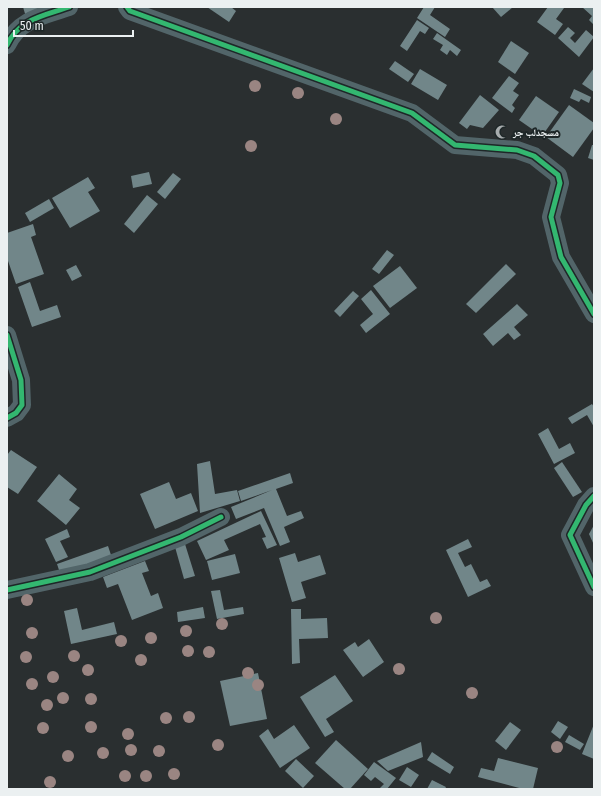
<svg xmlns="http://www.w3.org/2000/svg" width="601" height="796" font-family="'Fira Sans Condensed','Noto Naskh Arabic',sans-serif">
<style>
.building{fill:#718689}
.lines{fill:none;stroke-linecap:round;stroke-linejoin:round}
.street{stroke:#526569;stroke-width:18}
.cycleway-casing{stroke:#1e2728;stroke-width:8}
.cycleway{stroke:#33b770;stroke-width:5}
.tree{fill:#9a8582}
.labels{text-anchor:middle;stroke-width:4;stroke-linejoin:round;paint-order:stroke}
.poi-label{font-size:10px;font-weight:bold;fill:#ebf0f1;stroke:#1e2728;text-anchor:start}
</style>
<rect width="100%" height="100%" fill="#2a2f30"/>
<!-- building -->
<g class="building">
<path d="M23 7H54L26 17Z"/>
<path d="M207 7H231L236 11 229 22Z"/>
<path d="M424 7H435L430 15 450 29 445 37 417 18Z"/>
<path d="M492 7H513L501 17Z"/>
<path d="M548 7 564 8 556 19 563 24 555 35 537 22Z"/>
<path d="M582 7H594V25L589 20 592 16Z"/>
<path d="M417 20 429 28 425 34 420 31 407 51 400 46Z"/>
<path d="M568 27 575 33 570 38 575 43 586 30 594 37 579 57 558 38Z"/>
<path d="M437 33 461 50 457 56 450 50 447 55 440 50 443 45 433 39Z"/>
<path d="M511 41 529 53 515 74 498 62Z"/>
<path d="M395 61 414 74 408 82 389 69Z"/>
<path d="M594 68V92L582 84Z"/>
<path d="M420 69 447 85 438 100 411 84Z"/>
<path d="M509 76 519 83 513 91 519 95 512 105 515 108 512 113 492 98Z"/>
<path d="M574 89 591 97 589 103 581 99 579 102 570 98Z"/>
<path d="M480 95 499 110 483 128 470 125 467 129 459 123Z"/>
<path d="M536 96 559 112 542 136 519 120Z"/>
<path d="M569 105 594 123V128L573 157 546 137Z"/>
<path d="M592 145H594V160L588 158Z"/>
<path d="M149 172 152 184 133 188 131 176Z"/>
<path d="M173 173 181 179 165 199 157 192Z"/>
<path d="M88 177 95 188 88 192 100 211 70 228 52 198Z"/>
<path d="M147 195 158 204 134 233 124 224Z"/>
<path d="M49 199 54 208 30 222 25 213Z"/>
<path d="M33 224 36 235 31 237 44 274 16 284 7 258V233Z"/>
<path d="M387 250 394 255 379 274 372 269Z"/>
<path d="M506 264 516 274 476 313 466 304Z"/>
<path d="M76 265 82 276 72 281 66 270Z"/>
<path d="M400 266 417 288 390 308 373 286Z"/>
<path d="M30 282 40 311 57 305 61 317 32 327 18 287Z"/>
<path d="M371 290 390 314 366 333 360 325 373 314 361 299Z"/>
<path d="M353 291 359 296 340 317 334 311Z"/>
<path d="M517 304 528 315 514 327 521 335 514 340 508 333 493 346 483 334Z"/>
<path d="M592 404 594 407V427L587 415 572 424 568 418Z"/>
<path d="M548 428 559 449 570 443 575 453 554 464 538 434Z"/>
<path d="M11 450 37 467 18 494 7 487V455Z"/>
<path d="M210 461 215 494 237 490 240 501 200 513 197 464Z"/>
<path d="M562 462 582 492 573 497 554 468Z"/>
<path d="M290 473 293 483 276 489 287 516 301 511 304 518 284 527 290 542 280 546 264 508 236 519 231 507 272 490 241 501 238 491Z"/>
<path d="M59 474 77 489 69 500 80 508 66 525 37 501Z"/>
<path d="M169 482 176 499 191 493 198 511 155 529 140 494Z"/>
<path d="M261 511 277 545 267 549 262 538 266 537 260 524 224 540 229 550 206 560 197 541Z"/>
<path d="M594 525V545L589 534Z"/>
<path d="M67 529 70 537 60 541 68 557 56 562 45 539Z"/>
<path d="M468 539 472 547 458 553 465 567 471 564 480 582 487 579 491 586 468 597 446 550Z"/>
<path d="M185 544 195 576 184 579 175 547Z"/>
<path d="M108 546 112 558 61 576 57 564Z"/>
<path d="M295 553 298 562 320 555 326 574 301 582 306 598 292 602 279 558Z"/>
<path d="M235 554 240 573 212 580 207 561Z"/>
<path d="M145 561 149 571 142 573 151 596 158 593 163 608 132 620 118 584 107 588 103 577Z"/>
<path d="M220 590 224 610 243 607 244 614 217 619 211 591Z"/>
<path d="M203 607 205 618 178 622 177 612Z"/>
<path d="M77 608 82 630 114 622 117 634 71 644 64 611Z"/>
<path d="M291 609H301V619L327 618 328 638 299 639 300 663 292 664Z"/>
<path d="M369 639 384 662 363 677 343 650 355 642 358 647Z"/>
<path d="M258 673 267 719 230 726 220 681Z"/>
<path d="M335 675 353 701 326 719 334 732 325 737 300 697Z"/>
<path d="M558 721 568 727 560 739 551 732Z"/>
<path d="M510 722 521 730 506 750 495 741Z"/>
<path d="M594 724V759L582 754Z"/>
<path d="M294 725 310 748 280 768 259 736 268 729 274 739Z"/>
<path d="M569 735 584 744 580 750 565 742Z"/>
<path d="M336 740 368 769 350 789H345L315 763Z"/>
<path d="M421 742 423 757 388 771 377 761Z"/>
<path d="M432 752 454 767 450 774 427 760Z"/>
<path d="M498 758 538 768 533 789H523L478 777 481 768 494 771Z"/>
<path d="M296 759 314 776 303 788 285 771Z"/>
<path d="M374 762 396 778 387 789 380 788 384 784 375 777 371 781 364 775Z"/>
<path d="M407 767 419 775 411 787 399 780Z"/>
<path d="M432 780 446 787 445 789H427Z"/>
</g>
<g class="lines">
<!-- street -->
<g class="street">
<path d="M127 7 130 11 412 113 455 145 517 150 534 156 558 175 560 183 551 217 561 257 594 314"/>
<path d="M7 45C19 19 43 16 69 7"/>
<path d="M7 335 21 380 22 405 16 413 7 418"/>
<path d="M594 496 586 505 570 535 594 587"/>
<path d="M7 590 90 572 181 537 221 517"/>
</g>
<!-- cycleway casing -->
<g class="cycleway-casing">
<g id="cycleway">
<path d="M127 7 130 11 412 113 455 145 517 150 534 156 558 175 560 183 551 217 561 257 594 314"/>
<path d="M7 45C19 19 43 16 69 7"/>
<path d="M7 335 21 380 22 405 16 413 7 418"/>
<path d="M594 496 586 505 570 535 594 587"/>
<path d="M7 590 90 572 181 537 221 517"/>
</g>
</g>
<!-- cycleway -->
<use href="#cycleway" class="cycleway"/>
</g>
<!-- trees -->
<g class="tree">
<circle cx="255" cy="86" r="6"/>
<circle cx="298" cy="93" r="6"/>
<circle cx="336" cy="119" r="6"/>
<circle cx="251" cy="146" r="6"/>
<circle cx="27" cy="600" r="6"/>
<circle cx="436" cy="618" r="6"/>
<circle cx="222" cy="624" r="6"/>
<circle cx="186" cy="631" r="6"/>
<circle cx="32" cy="633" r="6"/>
<circle cx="151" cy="638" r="6"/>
<circle cx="121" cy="641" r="6"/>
<circle cx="188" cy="651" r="6"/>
<circle cx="209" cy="652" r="6"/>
<circle cx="74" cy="656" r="6"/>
<circle cx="26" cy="657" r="6"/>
<circle cx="141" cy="660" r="6"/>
<circle cx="399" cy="669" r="6"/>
<circle cx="88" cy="670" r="6"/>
<circle cx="248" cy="673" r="6"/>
<circle cx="53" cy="677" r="6"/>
<circle cx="32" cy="684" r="6"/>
<circle cx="258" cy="685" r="6"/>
<circle cx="472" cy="693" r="6"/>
<circle cx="63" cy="698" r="6"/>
<circle cx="91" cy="699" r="6"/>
<circle cx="47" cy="705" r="6"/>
<circle cx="189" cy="717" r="6"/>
<circle cx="166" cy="718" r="6"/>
<circle cx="91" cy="727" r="6"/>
<circle cx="43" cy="728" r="6"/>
<circle cx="128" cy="734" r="6"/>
<circle cx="218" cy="745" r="6"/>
<circle cx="557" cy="747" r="6"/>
<circle cx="131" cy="750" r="6"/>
<circle cx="159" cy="751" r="6"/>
<circle cx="103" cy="753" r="6"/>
<circle cx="68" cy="756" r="6"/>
<circle cx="174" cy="774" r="6"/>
<circle cx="125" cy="776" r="6"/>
<circle cx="146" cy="776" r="6"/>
<circle cx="50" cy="782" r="6"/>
</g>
<!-- icons -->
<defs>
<g id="mosque-bare" transform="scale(1.08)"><path d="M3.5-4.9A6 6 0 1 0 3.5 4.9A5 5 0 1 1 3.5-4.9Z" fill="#a7acad" stroke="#1e2728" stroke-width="2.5" paint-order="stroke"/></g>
</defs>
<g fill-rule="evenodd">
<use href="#mosque-bare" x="502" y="132"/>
</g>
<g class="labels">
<!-- poi labels -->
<g class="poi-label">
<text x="513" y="136">مسجدلب جر</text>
</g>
</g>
<!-- border -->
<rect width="601" height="796" fill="none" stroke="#ebf0f1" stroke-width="16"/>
<!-- scale -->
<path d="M14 30v6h119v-6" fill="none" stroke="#ebf0f1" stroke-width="2"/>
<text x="20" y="30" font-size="12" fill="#ebf0f1" stroke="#1e2728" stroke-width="3" paint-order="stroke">50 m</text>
</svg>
